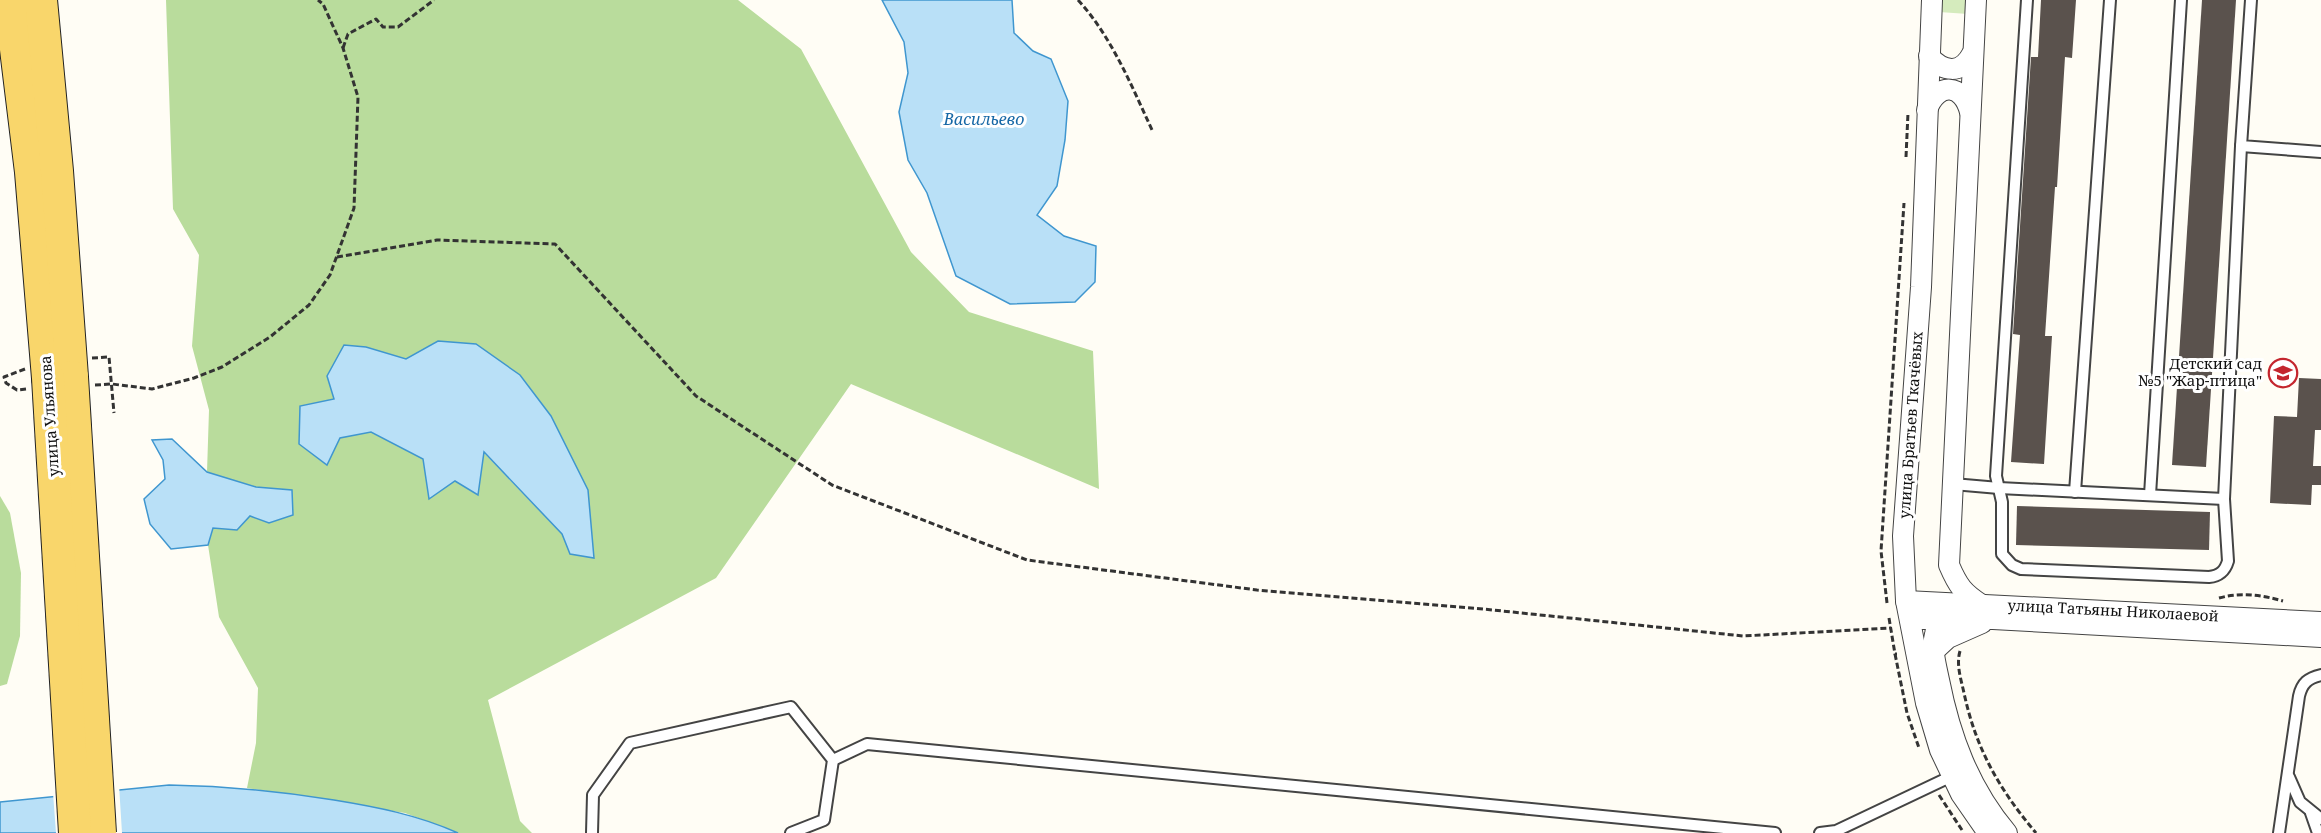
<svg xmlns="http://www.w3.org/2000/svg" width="2321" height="833" font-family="'Noto Serif',serif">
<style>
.green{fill:#d5ebbd}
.forest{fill:#b9dc9c;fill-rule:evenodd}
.water{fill:#b9e0f7;stroke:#3f96cf;stroke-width:1.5}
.pier{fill:#fffdf5}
.building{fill:#5a524d}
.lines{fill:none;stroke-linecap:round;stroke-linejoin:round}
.service-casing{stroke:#444;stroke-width:14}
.minor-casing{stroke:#444;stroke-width:22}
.primary-casing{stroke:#222;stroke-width:34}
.path{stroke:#333;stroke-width:3;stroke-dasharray:6 3;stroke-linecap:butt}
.service{stroke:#fff;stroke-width:10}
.minor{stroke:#fff;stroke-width:20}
.primary{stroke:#f9d66b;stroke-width:32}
.primary-bridge-casing{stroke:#222;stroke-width:34;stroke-linecap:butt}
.primary-bridge{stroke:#f9d66b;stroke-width:32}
.labels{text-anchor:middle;stroke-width:6;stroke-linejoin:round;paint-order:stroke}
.poi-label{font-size:15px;fill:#111;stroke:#fff;text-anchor:end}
.street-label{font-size:15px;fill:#111;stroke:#fff}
.water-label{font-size:16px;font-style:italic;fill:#1768a6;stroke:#fff}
</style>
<rect width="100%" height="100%" fill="#fffdf5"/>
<!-- green -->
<path class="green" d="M1940 0H1969L1968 14 1939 12Z"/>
<!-- forest -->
<g class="forest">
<path d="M166 0H738L801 49 911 252 969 312 1093 351 1099 489 851 384 716 578 488 700 520 821 532 833H458L405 813 247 788 256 743 258 688 219 617 208 545 213 528 237 530 250 516 292 491 256 487 207 472 209 410 192 346 199 255 173 209ZM438 341 520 375 551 416 588 490 570 554 562 534 483 452 478 495 423 459 371 432 340 438 326 465 300 406 334 399 366 347 406 359Z"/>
<path d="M0 496 10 513 21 573 20 636 7 684 0 686Z"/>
</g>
<!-- water -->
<g class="water">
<path d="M882 0H1012L1014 33 1033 51 1051 59 1068 101 1065 140 1057 186 1037 215 1064 236 1096 246 1095 282 1075 302 1010 304 956 276 927 193 908 160 899 112 908 73 904 42Z"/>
<path d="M438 341 476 344 520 375 551 416 588 490 594 558 570 554 562 534 484 452 478 495 455 481 429 499 423 459 371 432 340 438 327 465 299 444 300 406 334 399 327 376 344 345 366 347 406 359Z"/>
<path d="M172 439 207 472 256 487 292 490 293 515 269 523 250 516 237 530 213 528 208 545 171 549 150 524 144 499 165 479 163 460 152 440Z"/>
<path d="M169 785C225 786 279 791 334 800 377 807 418 815 458 833H0V802Z"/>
</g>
<!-- pier -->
<path class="pier" d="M119 785 122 833H56L53 793Z"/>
<!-- building -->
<g class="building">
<path d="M2041 0H2076L2072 58 2065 57 2057 187H2055L2045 336H2052L2044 464 2011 462 2020 335 2013 334 2031 57H2038Z"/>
<path d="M2202 0H2236L2206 467 2172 465Z"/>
<path d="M2299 378 2321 379V430H2315L2313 466H2321V485H2312L2311 505 2270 503 2274 416 2297 417Z"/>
<path d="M2017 506 2210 512 2209 550 2016 545Z"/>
</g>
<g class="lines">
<!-- service casing -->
<g class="service-casing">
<g id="service">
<path d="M2027 0 1996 476 2002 502V554L2012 565 2021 569 2209 577C2220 576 2225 571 2228 561L2224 499 2241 146"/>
<path d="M2251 0 2241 146 2321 152"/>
<path d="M1953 484 1999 488 2224 499"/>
<path d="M2075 492 2110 0"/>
<path d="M2150 495 2181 0"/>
<path d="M833 760 867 744 1775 833"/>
<path d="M2289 777 2300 802 2321 819"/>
<path d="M2311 813 2318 833"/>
<path d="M592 833 593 795 630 743 791 707 833 760 824 820 791 833"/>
<path d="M1820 833 1836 831 1952 776"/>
<path d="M2279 833 2299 696C2302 683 2308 678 2321 675"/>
</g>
</g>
<!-- minor casing -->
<g class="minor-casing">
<g id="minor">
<path d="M1932 0 1921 287 1903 536 1906 601 1926 703 1940 750 1961 794 1988 833"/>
<path d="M1976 0 1949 565C1958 586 1963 593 1982 605"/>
<path d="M1929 56C1943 72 1961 75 1972 54"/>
<path d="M1927 110C1937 82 1963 83 1970 112"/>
<path d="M1906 601 2321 622"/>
<path d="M1943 608C1941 617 1937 625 1935 634 1931 649 1936 665 1939 680 1950 736 1969 788 2007 833"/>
<path d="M1910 619H1993L2321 637"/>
<path d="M1934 651 1948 638 1982 623"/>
</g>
</g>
<!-- primary casing -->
<g class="primary-casing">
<g id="primary">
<path d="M10 0 31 172 48 378"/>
<path d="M41 0 57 171 72 377"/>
</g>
</g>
<!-- path -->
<g class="path">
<path d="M1078 0C1112 37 1132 87 1153 132"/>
<path d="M343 48 348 34 376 19 383 27H398L434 0"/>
<path d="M1906 157 1908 113"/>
<path d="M337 257 437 240 555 244 696 396 832 485 1027 560 1257 590 1483 609 1743 636 1891 628"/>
<path d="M92 358 109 357 114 413"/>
<path d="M25 369 4 377 6 383 17 390 26 389"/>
<path d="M95 385 112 384 152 389 194 378 222 367 270 337 309 305 330 275 354 208 358 97 343 48 323 4 318 0"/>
<path d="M2219 598C2241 592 2262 595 2283 601"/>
<path d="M1887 603 1881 551 1904 203"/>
<path d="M1889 618 1895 654H1897"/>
<path d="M1960 651C1956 665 1961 679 1964 693 1976 749 1999 789 2036 833"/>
<path d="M1895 654 1907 713 1919 748"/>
<path d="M1939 795 1962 830"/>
</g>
<!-- service -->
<use href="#service" class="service"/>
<!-- minor -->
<use href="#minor" class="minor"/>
<!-- primary -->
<use href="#primary" class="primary"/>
<!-- primary-bridge casing -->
<g class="primary-bridge-casing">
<g id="primary-bridge">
<path d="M72 377 100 833"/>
<path d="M48 378 75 833"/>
</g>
</g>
<!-- primary-bridge -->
<use href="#primary-bridge" class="primary-bridge"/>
</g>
<!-- icons -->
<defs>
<g id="school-ring" transform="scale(1.5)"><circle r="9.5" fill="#fff" stroke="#c4262e" stroke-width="1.5"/><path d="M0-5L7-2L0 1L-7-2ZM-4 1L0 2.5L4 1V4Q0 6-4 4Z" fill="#c4262e"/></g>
</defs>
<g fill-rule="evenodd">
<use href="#school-ring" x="2283" y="373"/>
</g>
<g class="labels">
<!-- poi labels -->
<g class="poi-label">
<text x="2262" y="369">Детский сад<tspan x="2262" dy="17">№5 "Жар-птица"</tspan></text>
</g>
<!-- street labels -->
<g class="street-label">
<text transform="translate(50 416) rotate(-94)" y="5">улица Ульянова</text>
<text transform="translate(1911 425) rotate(-86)" y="5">улица Братьев Ткачёвых</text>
<text transform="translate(2113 611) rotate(3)" y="5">улица Татьяны Николаевой</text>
</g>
<!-- water labels -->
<g class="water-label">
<text x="984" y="125">Васильево</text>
</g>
</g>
</svg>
